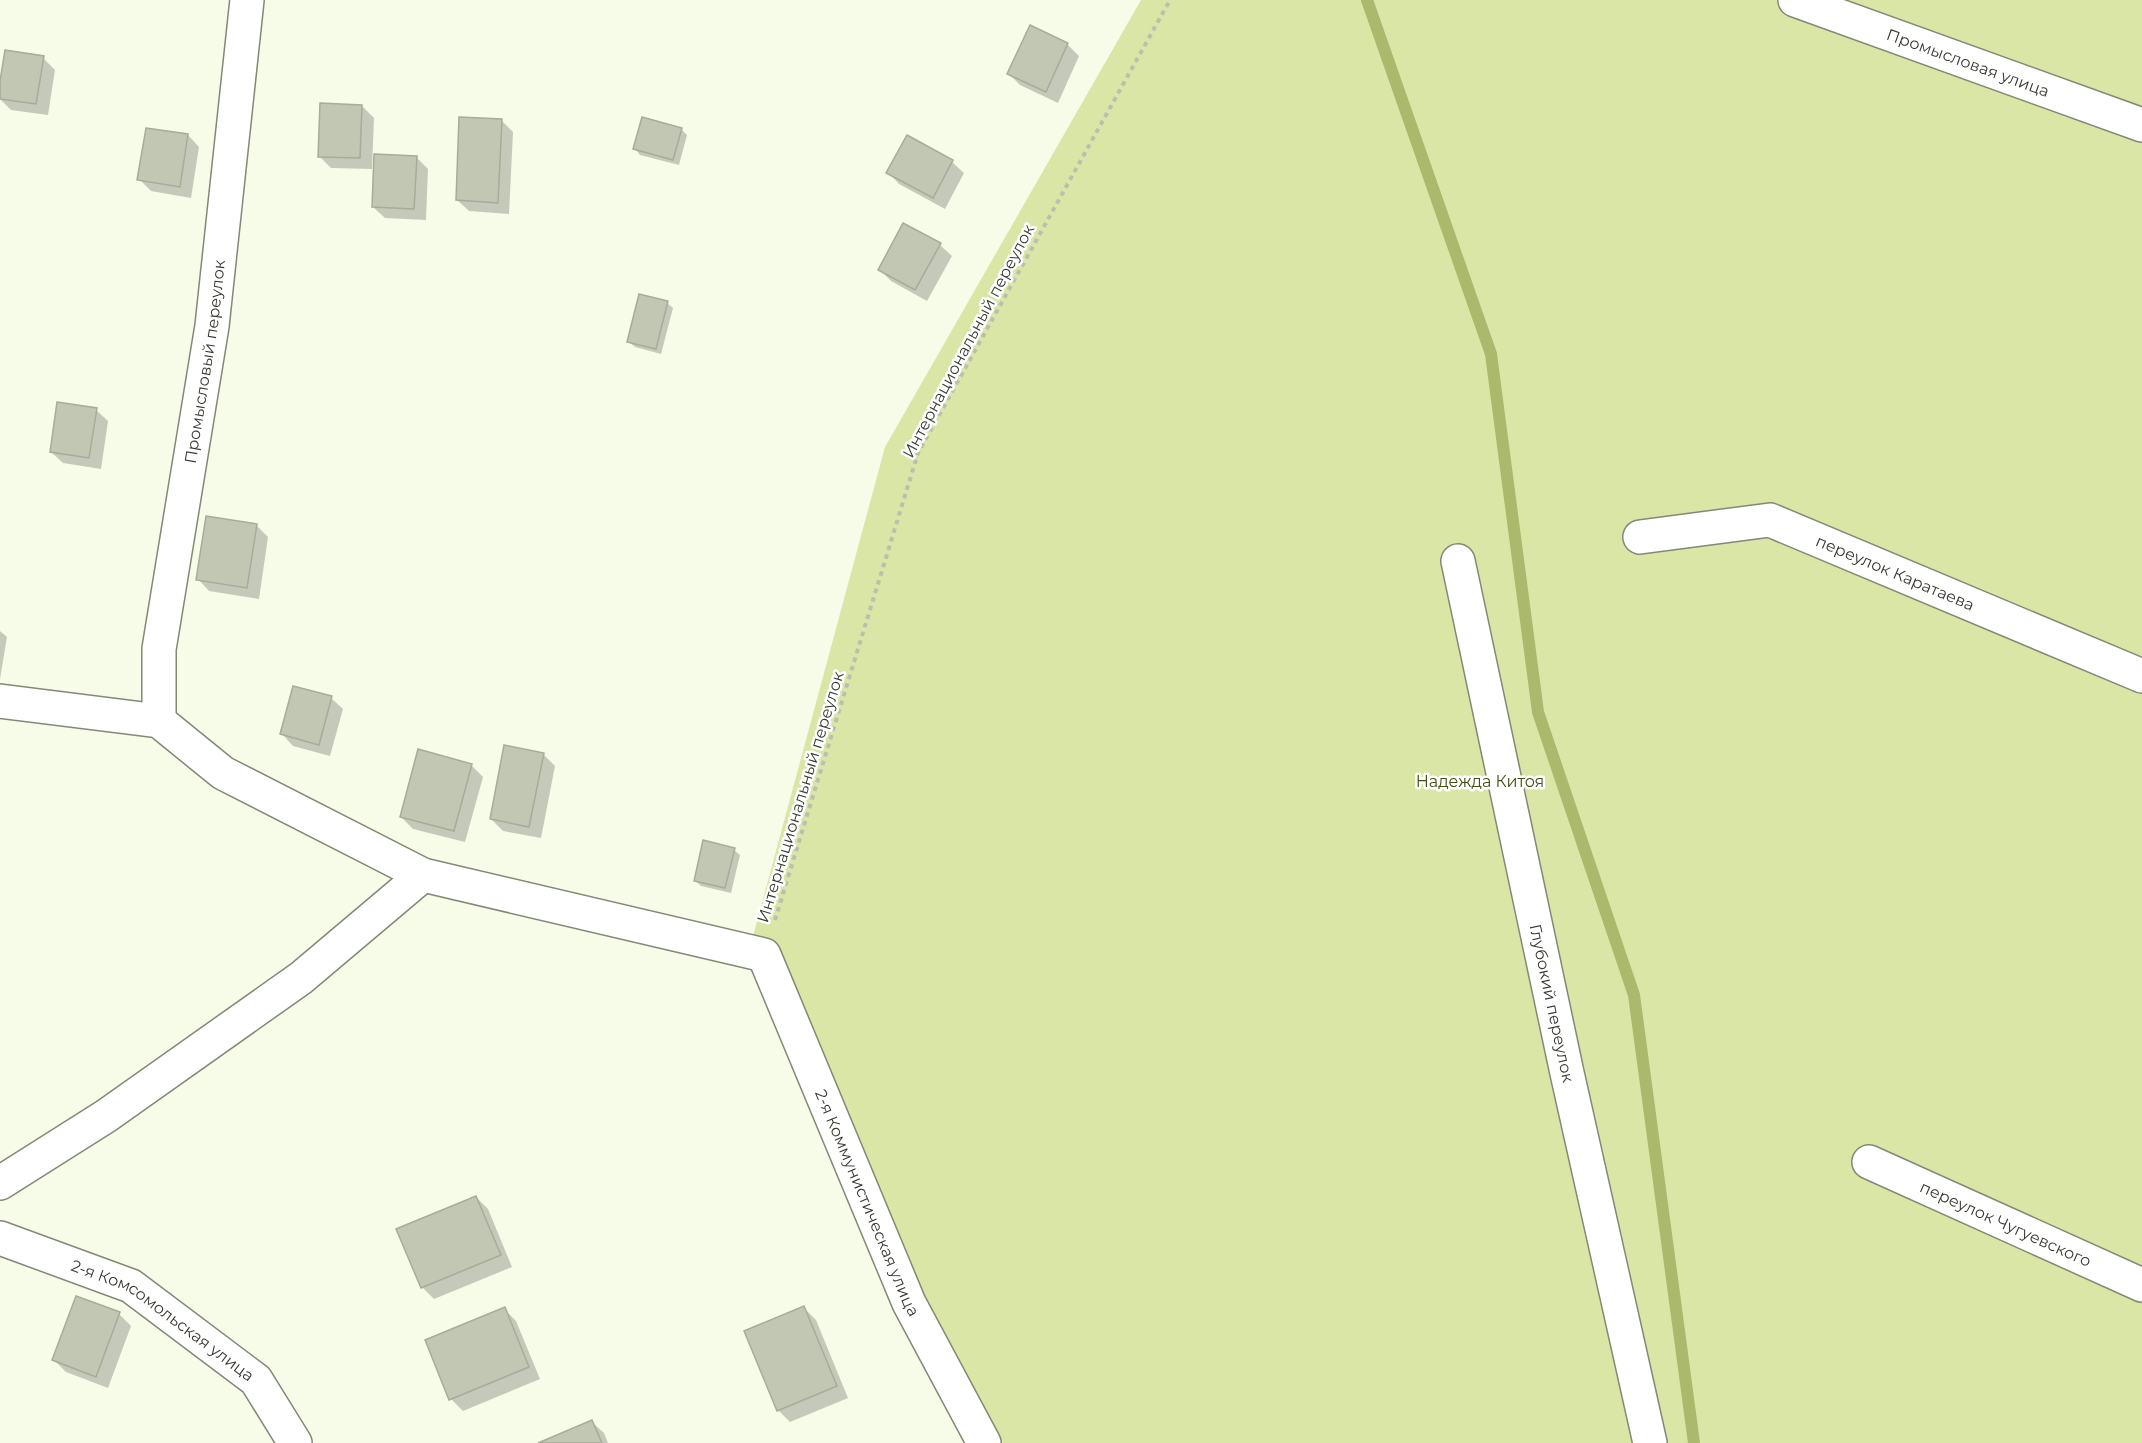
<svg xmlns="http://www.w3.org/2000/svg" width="2142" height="1443" font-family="Montserrat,sans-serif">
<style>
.green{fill:#d9e6a6}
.shadow{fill:#0003}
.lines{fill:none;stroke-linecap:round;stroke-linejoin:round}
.stream{stroke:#aab96b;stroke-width:12}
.building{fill:#c2c7b3;stroke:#a7ac99;stroke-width:1.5}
.street-casing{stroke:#848876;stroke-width:36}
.path{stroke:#bbbfaf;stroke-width:4;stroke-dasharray:4.5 4.5;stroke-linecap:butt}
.street{stroke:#fff;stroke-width:33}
.labels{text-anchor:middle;stroke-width:5;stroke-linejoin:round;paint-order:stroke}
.street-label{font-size:16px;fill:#373931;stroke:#fff}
.park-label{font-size:16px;fill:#454e15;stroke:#fff}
</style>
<rect width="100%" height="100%" fill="#f7fce8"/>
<!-- green -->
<path class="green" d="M1141 0H2142V1443H972L749 951 885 447Z"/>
<!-- shadow -->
<g class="shadow">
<path d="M1030 27 1067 44 1079 56 1058 103 1020 85 1008 73Z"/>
<path d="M43 58 55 70 48 115 11 110 0 99V90Z"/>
<path d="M362 106 374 118 372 169 331 168 319 156Z"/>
<path d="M501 120 513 132 509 214 469 211 457 200Z"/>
<path d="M681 129 687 135 679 165 640 155 635 149Z"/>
<path d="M188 135 199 147 191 198 151 191 139 179Z"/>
<path d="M907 137 952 162 964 173 945 209 899 184 888 172Z"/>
<path d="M416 157 428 169 426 220 385 218 373 207Z"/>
<path d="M940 245 952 256 927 301 891 281 879 269Z"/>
<path d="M667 303 673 308 661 354 635 347 629 342Z"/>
<path d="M96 410 108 421 101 469 63 463 51 452Z"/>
<path d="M256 525 268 537 259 599 209 591 198 579Z"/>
<path d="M0 631 7 637 0 679Z"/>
<path d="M331 698 343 709 330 756 293 746 282 734Z"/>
<path d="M543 754 555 766 541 838 503 831 491 819Z"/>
<path d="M471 765 483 777 465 842 413 829 401 817Z"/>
<path d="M734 850 740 855 731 893 701 886 695 880Z"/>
<path d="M476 1197 488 1209 512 1267 434 1299 422 1287Z"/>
<path d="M804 1308 816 1320 848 1398 790 1422 779 1411 746 1332Z"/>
<path d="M504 1309 516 1321 540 1379 463 1411 451 1399Z"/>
<path d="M119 1314 131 1326 108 1388 66 1372 54 1360Z"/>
<path d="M592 1422 604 1433 608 1443H541Z"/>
</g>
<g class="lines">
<!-- stream -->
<path class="stream" d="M1367 0 1491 354 1538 712 1634 995 1694 1443"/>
</g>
<!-- building -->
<g class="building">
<path d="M1030 25 1068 43 1046 92 1007 74Z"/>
<path d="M5 50 44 56 36 104 0 99V81Z"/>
<path d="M320 103 362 105 360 158 318 157Z"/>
<path d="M459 117 502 119 498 203 456 200Z"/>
<path d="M642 117 682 128 673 160 633 149Z"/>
<path d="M146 128 188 134 180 187 137 180Z"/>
<path d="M907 135 953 160 933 198 886 173Z"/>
<path d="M374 154 417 156 414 209 372 207Z"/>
<path d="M903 223 941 243 915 290 878 270Z"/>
<path d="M639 294 668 301 656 349 627 342Z"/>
<path d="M57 402 97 408 89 458 50 452Z"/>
<path d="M206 516 257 524 247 588 196 580Z"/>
<path d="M293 686 332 696 319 745 280 734Z"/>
<path d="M504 745 544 753 529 827 490 819Z"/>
<path d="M418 749 472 764 454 831 400 817Z"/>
<path d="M703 840 735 848 725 888 694 881Z"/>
<path d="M476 1196 501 1255 421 1288 396 1229Z"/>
<path d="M76 1296 120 1312 96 1377 52 1360Z"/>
<path d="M804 1306 837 1386 777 1411 744 1331Z"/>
<path d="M505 1307 529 1367 449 1400 425 1340Z"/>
<path d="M592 1420 602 1443H538Z"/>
</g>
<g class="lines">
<!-- street casing -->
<g class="street-casing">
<g id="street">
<path id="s1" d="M1795 0 2142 125"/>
<path id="s2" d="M1640 537 1770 520 2142 676"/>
<path id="s3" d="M1458 561 1567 1073 1650 1443"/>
<path id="s4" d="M0 701 159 721 223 773 423 875 764 955 909 1303 984 1443"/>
<path id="s5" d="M159 721V649L212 326 247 0"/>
<path id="s6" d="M1869 1162 2142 1285"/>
<path d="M0 1183 106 1116 301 978 423 875"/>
<path id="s7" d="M0 1238 131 1286 256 1380 295 1443"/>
</g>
</g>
<!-- path -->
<path class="path" d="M775 920 918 453 1170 0"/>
<!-- street -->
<use href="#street" class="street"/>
</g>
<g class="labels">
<!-- street labels -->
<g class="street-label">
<text dy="6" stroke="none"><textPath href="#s1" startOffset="184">Промысловая улица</textPath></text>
<text transform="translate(968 341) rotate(-62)" y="6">Интернациональный переулок</text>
<text dy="6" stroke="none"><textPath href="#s5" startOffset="363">Промысловый переулок</textPath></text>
<text dy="6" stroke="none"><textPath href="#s2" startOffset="267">переулок Каратаева</textPath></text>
<text transform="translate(800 797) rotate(-73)" y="6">Интернациональный переулок</text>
<text dy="6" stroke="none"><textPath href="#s3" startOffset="452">Глубокий переулок</textPath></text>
<text dy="6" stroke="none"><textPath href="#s4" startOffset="1086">2-я Коммунистическая улица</textPath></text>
<text dy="6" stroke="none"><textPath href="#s6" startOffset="150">переулок Чугуевского</textPath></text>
<text dy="6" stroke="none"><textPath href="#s7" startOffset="184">2-я Комсомольская улица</textPath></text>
</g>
<!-- park labels -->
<g class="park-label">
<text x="1480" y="787">Надежда Китоя</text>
</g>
</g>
</svg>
